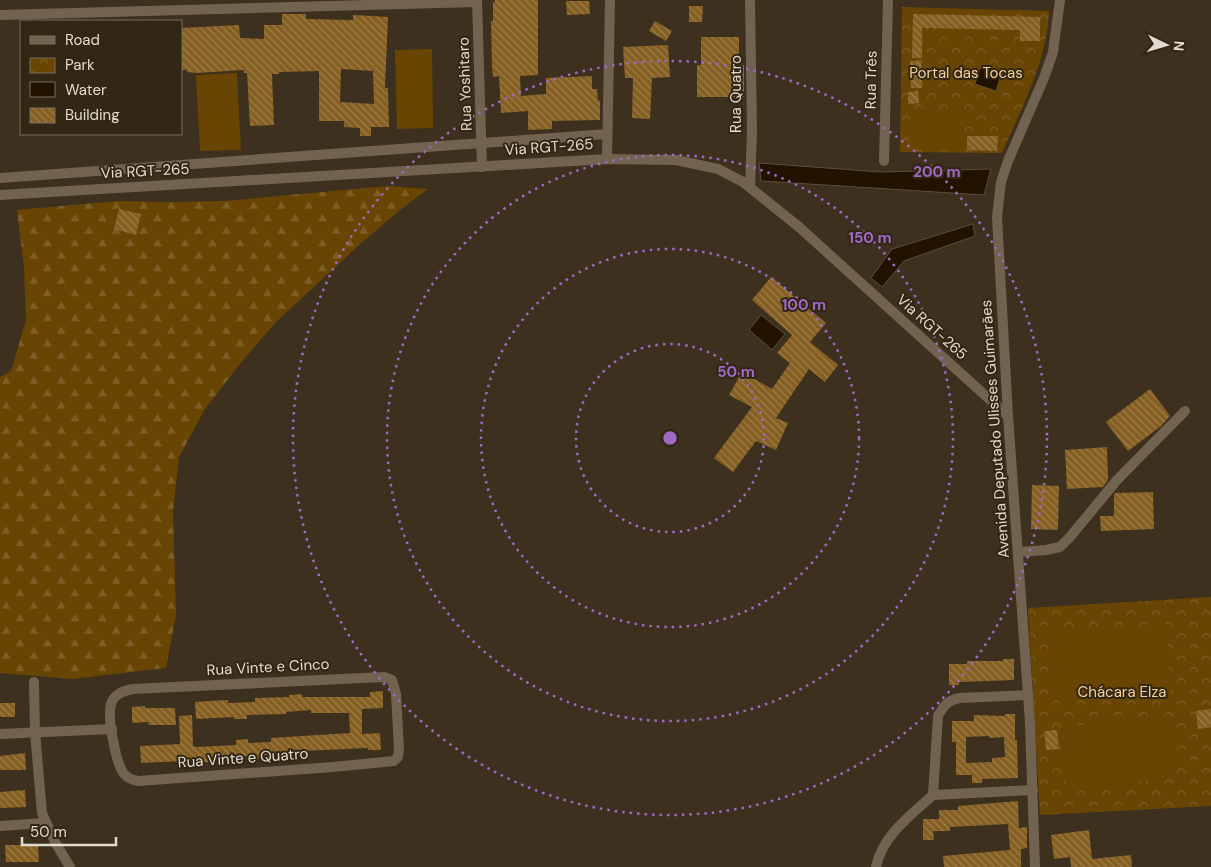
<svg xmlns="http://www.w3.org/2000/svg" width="1211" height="867" font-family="'DM Sans',sans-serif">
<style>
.forest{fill:url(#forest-firs)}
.park{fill:url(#park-crowns)}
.garden{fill:#684502}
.water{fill:#221200;stroke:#5c4e3e}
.building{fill:url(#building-back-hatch);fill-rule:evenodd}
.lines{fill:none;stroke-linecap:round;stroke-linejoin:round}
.street{stroke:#716350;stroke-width:10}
.ring{fill:none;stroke:#9f69c5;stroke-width:2.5;stroke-dasharray:2.5 5}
.labels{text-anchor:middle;stroke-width:4;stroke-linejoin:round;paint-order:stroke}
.park-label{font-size:15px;fill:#f8cf96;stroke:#322615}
.street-label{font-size:15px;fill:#e2dacf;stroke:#322615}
.centre{fill:#9f69c5;stroke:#322615;stroke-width:2.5}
.ring-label{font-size:15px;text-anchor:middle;font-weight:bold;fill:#9f69c5;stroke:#322615;stroke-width:4;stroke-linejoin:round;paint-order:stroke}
</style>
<defs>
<pattern id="forest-firs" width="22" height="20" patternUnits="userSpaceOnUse" patternTransform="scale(1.25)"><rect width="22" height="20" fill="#684502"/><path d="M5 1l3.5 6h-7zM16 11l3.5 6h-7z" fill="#7d5f26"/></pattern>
<pattern id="park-crowns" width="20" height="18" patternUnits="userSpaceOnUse" patternTransform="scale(1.25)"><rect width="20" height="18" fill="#684502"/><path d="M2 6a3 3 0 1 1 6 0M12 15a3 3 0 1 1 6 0" fill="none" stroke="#7d5f26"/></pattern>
<pattern id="building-back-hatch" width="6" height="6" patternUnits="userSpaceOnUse" patternTransform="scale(1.25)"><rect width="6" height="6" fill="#855f21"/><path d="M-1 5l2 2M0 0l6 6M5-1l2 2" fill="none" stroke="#9c7d4b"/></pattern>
</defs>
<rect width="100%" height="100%" fill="#3d301e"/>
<!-- forest -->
<path class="forest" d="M388 186 428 189 400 210 358 246 276 322 239 365 205 409 179 457 173 512 176 615 166 668 72 679 0 673V377L11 371 26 320 24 267 17 210 117 201 170 202 225 201Z"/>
<!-- park -->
<g class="park">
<path d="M902 7 1049 11C1047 62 1022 107 1002 153L900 152Z"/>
<path d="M1211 597V806L1040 815 1028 608Z"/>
</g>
<!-- garden -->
<g class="garden">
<path d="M432 49 433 128 397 129 395 50Z"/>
<path d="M237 73 241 150 200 151 196 75Z"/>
<path d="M911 111 964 114 963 148 909 146Z"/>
<path d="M1167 624 1170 693 1053 700 1049 631Z"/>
<path d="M1171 716 1177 778 1067 788 1061 727Z"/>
</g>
<!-- water -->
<g class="water">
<path d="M980 68 1001 75 996 91 975 84Z"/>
<path d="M759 163 881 172 991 169 984 195 761 181Z"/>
<path d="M973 224 975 236 904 261 882 287 871 278 892 249Z"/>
<path d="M761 315 785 334 772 350 749 330Z"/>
</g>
<!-- building -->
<g class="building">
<path d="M495 0H538V75L520 76 521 96 546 94V78L592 76V89H597L598 101 600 100V120L552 121V129L528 130V111L501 113 499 76 493 77 492 66 491 21H493V2H495Z"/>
<path d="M566 1H589L590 14 567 15Z"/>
<path d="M689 6H703L702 22H689Z"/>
<path d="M282 14H306V19L353 20V15L388 17 385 88H388L389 127H371V136H360V128L344 127V121H319V71L279 72V74H272L274 125 250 126 247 73H244V70L197 73 187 72V70H181V28L239 25 240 38 264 39V25H282ZM341 69 373 71 374 104 340 102Z"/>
<path d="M913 14 1040 17V41H1020V30L922 28V58H912Z"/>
<path d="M655 21 672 31 666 41 649 31Z"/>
<path d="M701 37H739V65H744V97H697V65H701Z"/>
<path d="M668 45 670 77 652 78 650 119 632 118 633 78H625L623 47Z"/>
<path d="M910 61H921L922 88H911Z"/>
<path d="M918 91 919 103 908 104V92Z"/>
<path d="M967 136H998L997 151 967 150Z"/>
<path d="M119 209 141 214 136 235 114 229Z"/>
<path d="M771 277 826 323 810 342 838 365 825 382 809 369 776 418 788 423 776 450 756 441 733 472 714 458 752 407 729 395 742 372 772 389 790 363 777 353 792 335 752 300Z"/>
<path d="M1150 389 1170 416 1161 426 1128 451 1106 422Z"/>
<path d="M1107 447 1108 480 1103 487 1067 489 1065 450Z"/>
<path d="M1032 485 1059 486 1058 530 1031 529Z"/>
<path d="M1153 492 1154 529 1101 531 1100 516H1114V495L1115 493Z"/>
<path d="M1003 659H1014V680L959 682V685H949V664H967V661H1003Z"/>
<path d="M383 691V708L362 709V734L380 733 381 750H368V748L302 751 284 753V754L265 755V759H252V756L231 757 232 761 213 762 183 763V761L141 763 140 746 180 744 179 716 192 715 193 746 196 747 236 745V740L248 739V743L271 742V738L350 733 349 713H311V710L286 712V714L247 715V719H234V717L196 719 195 702 228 700V703L255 702V698L289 697V695L302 694V697H370V692Z"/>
<rect x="0" y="703" width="15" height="14"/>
<path d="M145 706V708H175L176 725H149L148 722 132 723V707Z"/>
<path d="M1211 709V727L1198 729 1196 711Z"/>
<path d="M1005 714H1015V740H1017L1018 778 982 779V783H972V775H956V742H952V721H974V715L1005 716ZM989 736V738L1004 737 1005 757 992 758V762L966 763V737Z"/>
<path d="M1057 730 1059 749 1046 750 1044 731Z"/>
<path d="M25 753 26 770H0V756Z"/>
<path d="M25 790 26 807 0 808V792Z"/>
<path d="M1018 801 1019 828 1027 827V848L1021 849V867H944L943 856 1010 850 1008 824 950 827V831H933L934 840H923V819H939V810H958V806Z"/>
<path d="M1089 830 1092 859 1131 855 1132 867H1071L1070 857 1054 859 1051 835Z"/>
<path d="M5 845H38L39 862H6Z"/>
</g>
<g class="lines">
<!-- street -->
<g class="street">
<path d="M477 0 482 167"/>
<path d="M0 15 477 2"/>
<path d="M607 159 610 0"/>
<path d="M884 161 888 0"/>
<path d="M0 178 607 134"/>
<path d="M750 187 752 130 750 0"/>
<path d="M0 195 607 159 676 160 718 169 743 182 799 227 1008 416"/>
<path d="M1019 552 1046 550 1060 547 1070 537 1117 480 1185 411"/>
<path d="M384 677 392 680 396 694 399 749 398 757 394 761 333 767 138 781C132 780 128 778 124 774 116 764 107 717 111 704 114 694 123 691 133 689Z"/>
<path d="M34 682 35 732 42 813 55 842 70 867"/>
<path d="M0 734 112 729"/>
<path d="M933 795 1033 790"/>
<path d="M0 826 45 823"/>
<path d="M876 867C882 836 911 815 933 795L938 716C944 705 948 700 960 698L1028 695"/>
<path d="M1035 867 1030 723 1008 416 997 217 1001 182 1008 161 1044 78 1053 52 1060 0"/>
</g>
</g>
<!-- distance rings -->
<g class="ring">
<circle cx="670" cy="438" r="94"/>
<circle cx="670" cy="438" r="189"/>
<circle cx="670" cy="438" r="283"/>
<circle cx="670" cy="438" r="377"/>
</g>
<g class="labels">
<!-- park labels -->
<g class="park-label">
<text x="966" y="78">Portal das Tocas</text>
<text x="1122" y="697">Chácara Elza</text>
</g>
<!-- street labels -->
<g class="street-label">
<text transform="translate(871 80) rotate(-89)" y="5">Rua Três</text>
<text transform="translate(465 84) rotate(-92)" y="5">Rua Yoshitaro</text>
<text transform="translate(736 94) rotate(-90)" y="5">Rua Quatro</text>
<text transform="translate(549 147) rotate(-4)" y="5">Via RGT-265</text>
<text transform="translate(145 171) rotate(-3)" y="5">Via RGT-265</text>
<text transform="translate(932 327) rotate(42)" y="5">Via RGT-265</text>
<text transform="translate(995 429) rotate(-94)" y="5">Avenida Deputado Ulisses Guimarães</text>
<text transform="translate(268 667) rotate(-3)" y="5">Rua Vinte e Cinco</text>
<text transform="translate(243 758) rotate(-4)" y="5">Rua Vinte e Quatro</text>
</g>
</g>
<circle cx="670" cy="438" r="8" class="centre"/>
<g class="ring-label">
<text x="937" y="177">200 m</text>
<text x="870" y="243">150 m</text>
<text x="804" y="310">100 m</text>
<text x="736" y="377">50 m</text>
</g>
<!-- legend -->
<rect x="20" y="20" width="162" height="115" fill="#322615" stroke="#786e5f"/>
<rect x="30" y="36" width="25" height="8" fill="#716350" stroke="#786e5f"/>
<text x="65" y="45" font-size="15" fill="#e2dacf">Road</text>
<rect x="30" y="58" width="25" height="15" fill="url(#park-crowns)" stroke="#786e5f"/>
<text x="65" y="70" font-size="15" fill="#e2dacf">Park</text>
<rect x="30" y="82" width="25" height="15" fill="#221200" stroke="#786e5f"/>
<text x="65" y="95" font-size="15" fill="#e2dacf">Water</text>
<rect x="30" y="108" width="25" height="15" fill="url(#building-back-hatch)" stroke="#786e5f"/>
<text x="65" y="120" font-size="15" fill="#e2dacf">Building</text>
<!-- north arrow -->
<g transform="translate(1166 45) rotate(95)" stroke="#322615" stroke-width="4" paint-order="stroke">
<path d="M0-4L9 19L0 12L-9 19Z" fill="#e2dacf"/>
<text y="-8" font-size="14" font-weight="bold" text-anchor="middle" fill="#e2dacf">N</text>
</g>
<!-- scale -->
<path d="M22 837v8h94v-8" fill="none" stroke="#e2dacf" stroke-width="2.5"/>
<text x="30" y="837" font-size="15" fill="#e2dacf" stroke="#322615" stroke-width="4" paint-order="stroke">50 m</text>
</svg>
